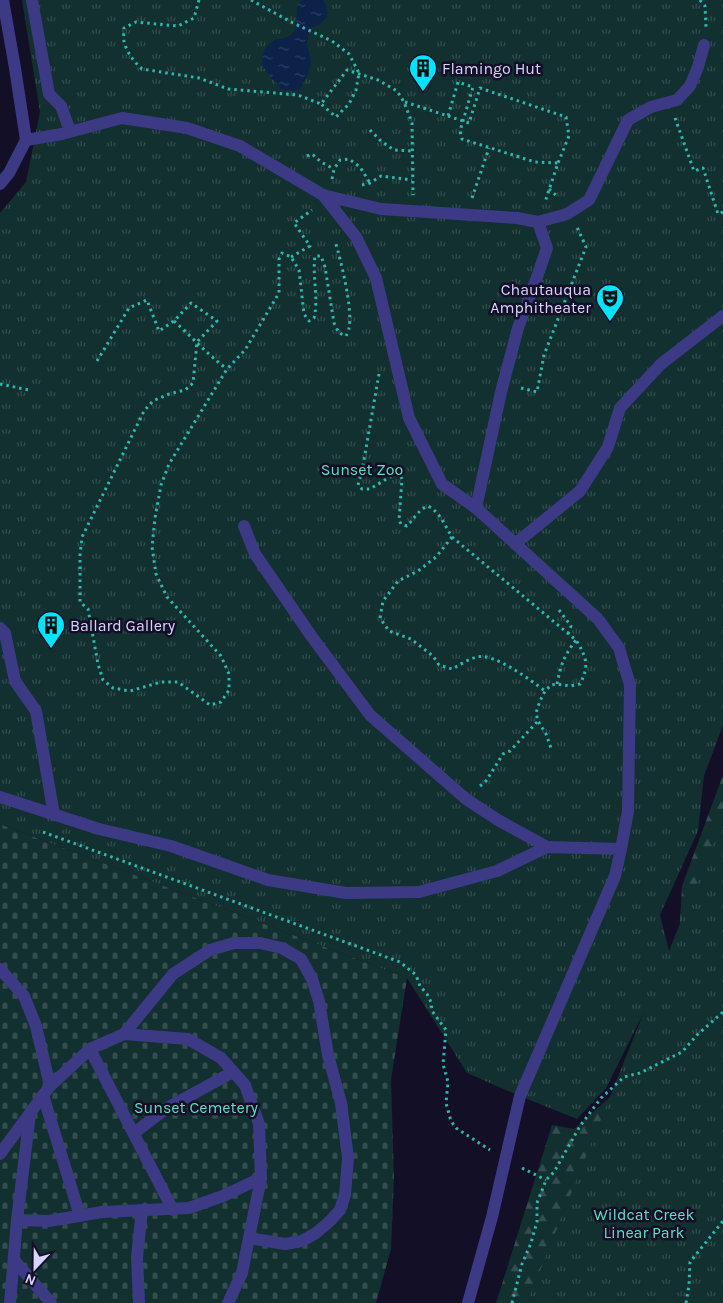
<svg xmlns="http://www.w3.org/2000/svg" width="723" height="1303" font-family="Karla,sans-serif">
<style>
.forest{fill:url(#forest-firs)}
.cemetery{fill:url(#cemetery-stones)}
.park{fill:url(#park-tufts)}
.water{fill:url(#water-ripples)}
.lines{fill:none;stroke-linecap:round;stroke-linejoin:round}
.path{stroke:#2fb8b0;stroke-width:3;stroke-dasharray:2.5 4;stroke-linecap:butt}
.lane{stroke:#3d3a85;stroke-width:12}
.street{stroke:#3d3a85;stroke-width:12}
.labels{text-anchor:middle;stroke-width:5;stroke-linejoin:round;paint-order:stroke}
.poi-label{font-size:16px;fill:#d9d4ff;stroke:#130f26;text-anchor:start}
.park-label{font-size:16px;fill:#5fe0c0;stroke:#130f26}
</style>
<defs>
<pattern id="forest-firs" width="22" height="20" patternUnits="userSpaceOnUse" patternTransform="scale(1.25)"><rect width="22" height="20" fill="#12302f"/><path d="M5 1l3.5 6h-7zM16 11l3.5 6h-7z" fill="#344d4e"/></pattern>
<pattern id="cemetery-stones" width="16" height="16" patternUnits="userSpaceOnUse" patternTransform="scale(1.25)"><rect width="16" height="16" fill="#12302f"/><path d="M2 7V4a2 2 0 0 1 4 0v3zM10 15v-3a2 2 0 0 1 4 0v3z" fill="#344d4e"/></pattern>
<pattern id="park-tufts" width="24" height="20" patternUnits="userSpaceOnUse" patternTransform="scale(1.25)"><rect width="24" height="20" fill="#12302f"/><path d="M3 7l-1-3M5 7V3M7 7l1-3M15 17l-1-3M17 17v-4M19 17l1-3" fill="none" stroke="#344d4e"/></pattern>
<pattern id="water-ripples" width="26" height="14" patternUnits="userSpaceOnUse" patternTransform="scale(1.25)"><rect width="26" height="14" fill="#0c2248"/><path d="M2 4q2-2 4 0t4 0M15 11q2-2 4 0t4 0" fill="none" stroke="#2f4163"/></pattern>
</defs>
<rect width="100%" height="100%" fill="#130f26"/>
<!-- forest -->
<path class="forest" d="M723 775V1303H496L552 1125 574 1129 626 1083 677 973 682 886Z"/>
<!-- cemetery -->
<path class="cemetery" d="M0 824 407 978 391 1080 394 1179 391 1249 376 1303H0Z"/>
<!-- park -->
<path class="park" d="M22 0H723V725L704 776 698 831 660 915 669 951 723 817V1303H527L644 1012 606 1088 577 1119 520 1096 467 1073 407 978 0 824V213L26 182 40 112Z"/>
<!-- water -->
<path class="water" d="M301 0H323C333 15 326 23 311 28 309 34 306 41 308 48 308 51 310 53 310 56 312 69 306 81 298 91L282 90C273 77 256 68 264 51 267 46 270 42 275 40 281 38 289 38 293 33 300 23 293 10 301 0Z"/>
<g class="lines">
<!-- path -->
<g class="path">
<path d="M199 0 194 18 178 26 136 22 124 28C124 32 123 37 124 41 126 51 134 62 142 69L199 78 228 89 298 95 321 104 347 70 378 80 397 91 404 102 412 123 413 195"/>
<path d="M251 0 293 23 332 41 349 54 359 73 356 90 349 104 336 117 321 104"/>
<path d="M700 0 705 6 706 27"/>
<path d="M405 102 448 116 458 82 473 87 460 131 462 139 535 162 558 163"/>
<path d="M448 116 469 123 480 88 566 117 569 136 558 163 545 202"/>
<path d="M675 118 694 171 703 168 718 214 723 212"/>
<path d="M370 130 381 141 394 150 412 151"/>
<path d="M307 156 312 154 321 162 334 169"/>
<path d="M332 179 334 169 340 160 349 159 360 167 370 183"/>
<path d="M362 185 370 183 381 176 412 180"/>
<path d="M549 189 558 197"/>
<path d="M472 198 489 148"/>
<path d="M291 257 310 246 294 223 312 210"/>
<path d="M174 321C192 337 208 355 227 369"/>
<path d="M97 361 129 308 147 300 159 331 174 321 191 303 217 321 197 342 193 383 185 390 169 394 153 401 144 411 82 537 80 555V602L88 609 98 664 103 680 113 688 130 691 161 682H178L210 705 221 702 229 690V674L221 656 167 597 156 574 152 547 155 518 161 485 169 464 227 369 245 350 279 293V259L282 253 291 257 299 270 304 314 309 321 314 318C319 298 312 277 315 256H321L325 267 334 323 339 333 346 336C347 334 349 330 349 328 353 310 341 260 335 241"/>
<path d="M379 374 362 471 358 485 362 489H370L393 475H400L402 479 399 520 401 524 407 526C414 519 419 509 428 506 440 512 445 526 452 537L576 640C586 657 590 665 580 684L570 686 557 684 551 685 545 691 540 701 536 713 538 721 546 734 552 751"/>
<path d="M0 384 29 390"/>
<path d="M521 388 537 392 544 355 586 247 577 227"/>
<path d="M452 537 436 557 418 571 398 581 383 601 380 618 389 631 411 639 433 656 439 665 452 669C460 665 468 659 477 657 493 652 532 681 545 691"/>
<path d="M559 610 571 626 568 634"/>
<path d="M557 684C561 664 564 656 576 640"/>
<path d="M480 786 486 781 503 754 510 751 538 721"/>
<path d="M43 832 400 962 416 975 420 986 427 994 431 1002 432 1011 446 1030 443 1064 448 1082 446 1103 451 1121 456 1128 490 1150"/>
<path d="M522 1168 546 1180"/>
<path d="M512 1303 522 1264 531 1243 537 1222V1203L546 1180 554 1172 580 1126 601 1098 624 1077 640 1073 682 1052 697 1035 723 1012"/>
<path d="M686 1303 689 1285 690 1262 723 1221"/>
</g>
<!-- lane -->
<g class="lane">
<path d="M3 0 15 68 26 140 62 134"/>
<path d="M32 0 49 94 61 106 70 131"/>
<path d="M244 526 255 554 312 637 370 715 466 799 498 820 547 847"/>
<path d="M515 544 580 491 608 447 620 408 661 364 723 316"/>
<path d="M0 628 5 633 15 681 36 711 54 815"/>
<path d="M0 797 99 829 171 846 268 880 346 893 419 892 497 871 547 847 621 849 615 876 520 1096 492 1217 468 1303"/>
<path d="M0 969 24 996 36 1026 50 1086"/>
<path d="M124 1034 173 974 210 950 234 943H260L282 948 301 959 312 979 319 1001 328 1055 341 1103 348 1158 345 1195 340 1210 329 1222 316 1233 302 1241 285 1244 249 1238"/>
<path d="M90 1049 173 1210"/>
<path d="M43 1095 80 1216"/>
<path d="M134 1133 167 1108 233 1072"/>
<path d="M0 1154 50 1086 90 1049 124 1034 188 1039 221 1058 245 1085 259 1124 261 1178 242 1273 228 1303"/>
<path d="M17 1220 49 1221 102 1212 189 1208 223 1196 261 1178"/>
<path d="M14 1260 51 1303"/>
<path d="M10 1303 17 1220 30 1114"/>
<path d="M139 1303 137 1257 142 1210"/>
</g>
<!-- street -->
<g class="street">
<path d="M62 134 122 118 187 128 240 146 323 195 381 209 517 218 538 222 547 248 537 277 518 328 501 392 476 508 598 619 619 648 630 685 628 811 621 849"/>
<path d="M0 184 9 173 26 140"/>
<path d="M323 195 356 237 376 278 409 418 442 484 476 508"/>
<path d="M538 222 567 214 589 200 628 120 651 107 677 100 690 86 698 67 704 45"/>
</g>
</g>
<!-- icons -->
<defs>
<g id="building-pin" transform="scale(1.4375)"><path d="M0 17L-7.5 6A9.5 9.5 0 1 1 7.5 6Z" fill="#00e5ff" stroke="#130f26"/><path d="M-4-6H4V6H1V3H-1V6H-4ZM-2.5-4.3h1.7v1.8h-1.7ZM.8-4.3h1.7v1.8H.8ZM-2.5-1h1.7V.8h-1.7ZM.8-1h1.7V.8H.8Z" fill="#111"/></g>
<g id="theatre-pin" transform="scale(1.4375)"><path d="M0 17L-7.5 6A9.5 9.5 0 1 1 7.5 6Z" fill="#00e5ff" stroke="#130f26"/><path d="M-5-5.5Q0-4 5-5.5V0Q5 5 0 6Q-5 5-5 0ZM-3.3-2.5H-1v1.5H-3.3ZM1-2.5H3.3v1.5H1ZM-2.8 1Q0 5.5 2.8 1Z" fill="#111"/></g>
</defs>
<g fill-rule="evenodd">
<use href="#building-pin" x="423" y="68"/>
<use href="#theatre-pin" x="610" y="298"/>
<use href="#building-pin" x="51" y="625"/>
</g>
<g class="labels">
<!-- poi labels -->
<g class="poi-label">
<text x="442" y="74">Flamingo Hut</text>
<text x="591" y="295" text-anchor="end">Chautauqua<tspan x="591" dy="18">Amphitheater</tspan></text>
<text x="70" y="631">Ballard Gallery</text>
</g>
<!-- park labels -->
<g class="park-label">
<text x="362" y="475">Sunset Zoo</text>
<text x="196" y="1113">Sunset Cemetery</text>
<text x="644" y="1220">Wildcat Creek<tspan x="644" dy="18">Linear Park</tspan></text>
</g>
</g>
<!-- north arrow -->
<g transform="translate(35 1268) rotate(202)" stroke="#130f26" stroke-width="4" paint-order="stroke">
<path d="M0-4L9 19L0 12L-9 19Z" fill="#d9d4ff"/>
<text y="-8" font-size="14" font-weight="bold" text-anchor="middle" fill="#d9d4ff">N</text>
</g>
</svg>
